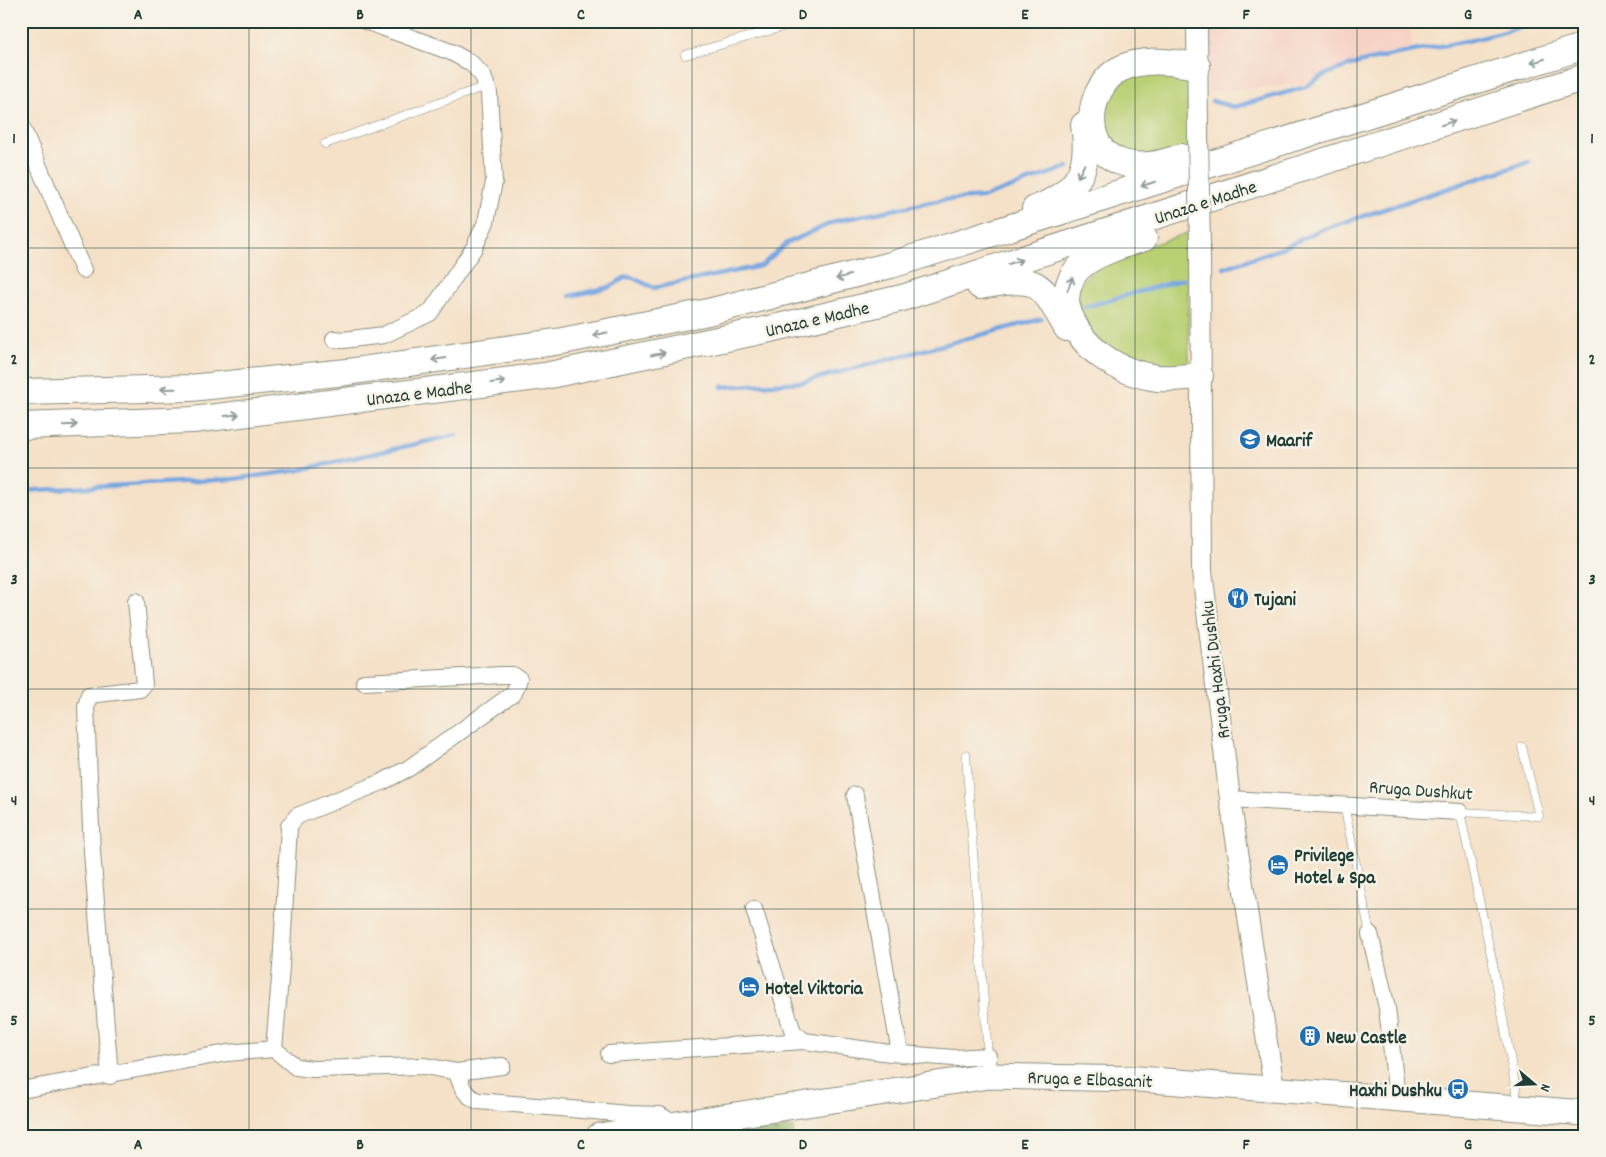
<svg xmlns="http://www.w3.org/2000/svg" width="1606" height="1157" font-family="Dekko,sans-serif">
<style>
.built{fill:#f6d2c4}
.grass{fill:#b9d075;stroke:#6c8654}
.forest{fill:url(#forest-firs);stroke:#58784d}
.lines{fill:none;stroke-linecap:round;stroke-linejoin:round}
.stream{stroke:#77a6e0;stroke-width:4.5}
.service-casing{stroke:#8a8f7e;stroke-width:9}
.minor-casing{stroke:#8a8f7e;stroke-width:18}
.tertiary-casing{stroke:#8a8f7e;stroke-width:22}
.primary-casing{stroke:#8a8f7e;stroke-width:27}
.trunk-casing{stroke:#8a8f7e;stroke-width:28}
.service{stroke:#fff;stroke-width:8}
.minor{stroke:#fff;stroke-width:16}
.tertiary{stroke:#fff;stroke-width:20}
.primary{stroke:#fff;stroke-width:25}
.trunk{stroke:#fff;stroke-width:26}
.tertiary-bridge-casing{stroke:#8a8f7e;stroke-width:22;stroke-linecap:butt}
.tertiary-bridge{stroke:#fff;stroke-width:20}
.oneway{stroke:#8f9e9a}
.grid{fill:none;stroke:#1f3d34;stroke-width:1;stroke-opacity:0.55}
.labels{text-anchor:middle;stroke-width:5;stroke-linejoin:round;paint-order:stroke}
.street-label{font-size:19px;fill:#1f3d34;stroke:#f7f3e8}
.poi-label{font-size:19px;font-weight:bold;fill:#1f3d34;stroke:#f7f3e8;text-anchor:start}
.neatline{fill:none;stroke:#1f3d34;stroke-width:2}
.grid-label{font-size:16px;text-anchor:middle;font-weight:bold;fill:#1f3d34}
</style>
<defs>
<pattern id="forest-firs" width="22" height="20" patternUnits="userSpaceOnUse" patternTransform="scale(1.25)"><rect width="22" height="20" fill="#92b266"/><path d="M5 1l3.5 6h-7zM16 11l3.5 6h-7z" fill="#779255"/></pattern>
</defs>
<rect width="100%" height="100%" fill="#f7f3e8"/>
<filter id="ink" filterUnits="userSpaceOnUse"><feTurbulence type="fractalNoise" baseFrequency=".02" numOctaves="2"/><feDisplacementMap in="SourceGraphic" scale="10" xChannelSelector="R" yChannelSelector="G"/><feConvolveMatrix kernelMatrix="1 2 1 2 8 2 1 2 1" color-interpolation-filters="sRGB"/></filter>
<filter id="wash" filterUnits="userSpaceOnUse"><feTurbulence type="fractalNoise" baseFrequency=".0096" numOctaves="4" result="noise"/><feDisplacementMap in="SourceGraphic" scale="20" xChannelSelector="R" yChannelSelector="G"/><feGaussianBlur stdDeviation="1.12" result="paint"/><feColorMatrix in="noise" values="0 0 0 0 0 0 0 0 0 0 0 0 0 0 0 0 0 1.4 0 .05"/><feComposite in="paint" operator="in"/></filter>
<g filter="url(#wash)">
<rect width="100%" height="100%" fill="#f5e1c8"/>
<!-- built -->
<path class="built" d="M1208 21H1303V28L1328 21H1410L1412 46 1305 84 1207 92Z"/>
<!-- grass -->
<g class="grass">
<path d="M1131 71 1180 74 1188 80V149L1140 159 1101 138 1099 103Z"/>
<path d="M1187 233 1189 366 1164 373 1096 345 1074 290 1101 262Z"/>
</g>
<!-- forest -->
<path class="forest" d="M793 1127 794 1136H709Z"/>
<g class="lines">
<!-- stream -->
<g class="stream">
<path d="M1212 101 1234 107 1306 87C1335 61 1417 51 1456 43 1484 38 1511 31 1538 21"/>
<path d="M1224 268 1283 248 1320 230 1529 162"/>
<path d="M570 296 610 287 624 278 631 277 654 288 761 266 787 243 836 221 942 200 984 197 1068 167"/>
<path d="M1085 307 1184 279"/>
<path d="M722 387 803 382 1041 319"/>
<path d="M21 491 234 479 300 470 456 435"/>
</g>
</g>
</g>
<g filter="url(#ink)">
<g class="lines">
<!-- service casing -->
<g class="service-casing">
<g id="service">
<path d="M685 55 803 21"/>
<path d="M325 144 486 86"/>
<path d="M966 755 988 1056"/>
<path d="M1344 805 1370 934"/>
<path d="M1516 1104V1090L1493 964 1460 812 1539 816 1522 747"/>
</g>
</g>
<!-- minor casing -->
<g class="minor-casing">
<g id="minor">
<path d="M21 125 83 270"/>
<path d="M334 339 343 340 384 335 430 313 474 248 486 222 494 182 489 93 483 76 471 63 451 52 365 21"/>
<path d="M364 682 502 675H513L519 679 514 693 409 768 382 782 297 816 289 826 281 967 274 1049 296 1067 313 1069 425 1066 457 1072 502 1066"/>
<path d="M855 795 900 1053"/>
<path d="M1230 799 1460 812"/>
<path d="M754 909 793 1032 804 1041 890 1053 954 1058 988 1056 989 1076"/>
<path d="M1370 934 1387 1008 1397 1098"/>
<path d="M609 1054 804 1041"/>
<path d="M457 1072C461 1086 464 1095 478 1101L628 1114 660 1115 675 1124"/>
<path d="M110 1076 92 852 86 707 89 695 140 689 144 684 136 601"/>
<path d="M21 1090 227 1053 274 1049"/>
</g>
</g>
<!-- tertiary casing -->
<g class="tertiary-casing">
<g id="tertiary">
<path d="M1197 21 1198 134"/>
<path d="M1200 248 1202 571 1230 799 1274 1088"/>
</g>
</g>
<!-- primary casing -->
<g class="primary-casing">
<path id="primary" d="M599 1136 989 1076 1139 1079 1585 1113"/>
</g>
<!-- trunk casing -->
<g class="trunk-casing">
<g id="trunk">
<path d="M1181 157C1161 164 1139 170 1118 161 1080 146 1087 89 1118 70 1141 57 1173 62 1197 66"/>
<path d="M1035 209C1078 192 1091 170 1084 125"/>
<path d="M1144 238C1125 244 1096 253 1081 266 1070 275 1064 294 1067 307 1078 348 1118 373 1158 378 1172 379 1186 377 1200 376"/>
<path d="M980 286C1038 276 1038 278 1067 328"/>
<path d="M21 392 190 388 347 372 562 341 708 312 891 265 1585 46"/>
<path d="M21 426 193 420 545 376 770 329 902 298 1585 77"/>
</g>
</g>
<!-- service -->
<use href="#service" class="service"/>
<!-- minor -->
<use href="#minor" class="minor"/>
<!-- tertiary -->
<use href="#tertiary" class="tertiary"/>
<!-- primary -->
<use href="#primary" class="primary"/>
<!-- trunk -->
<use href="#trunk" class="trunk"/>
<!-- tertiary-bridge casing -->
<g class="tertiary-bridge-casing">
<path id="tertiary-bridge" d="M1198 134 1200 248"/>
</g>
<!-- tertiary-bridge -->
<use href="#tertiary-bridge" class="tertiary-bridge"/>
</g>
<!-- one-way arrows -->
<defs><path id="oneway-shaft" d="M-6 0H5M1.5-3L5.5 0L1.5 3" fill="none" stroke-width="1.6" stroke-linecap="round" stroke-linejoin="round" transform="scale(1.25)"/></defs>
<g class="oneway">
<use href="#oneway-shaft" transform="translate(1538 61) rotate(162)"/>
<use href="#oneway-shaft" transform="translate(1448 123) rotate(-18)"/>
<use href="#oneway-shaft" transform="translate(1081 171) rotate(117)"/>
<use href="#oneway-shaft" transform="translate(1148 184) rotate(162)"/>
<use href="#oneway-shaft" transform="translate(1015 262) rotate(-18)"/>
<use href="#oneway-shaft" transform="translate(843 277) rotate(165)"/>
<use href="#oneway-shaft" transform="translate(1070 284) rotate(-69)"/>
<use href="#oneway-shaft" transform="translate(600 334) rotate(169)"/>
<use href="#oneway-shaft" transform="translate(658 354) rotate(-12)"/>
<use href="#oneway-shaft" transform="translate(439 359) rotate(172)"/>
<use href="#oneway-shaft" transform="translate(498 382) rotate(-7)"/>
<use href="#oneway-shaft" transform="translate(168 389) rotate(179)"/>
<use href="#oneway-shaft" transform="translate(232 415) rotate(-7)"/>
<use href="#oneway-shaft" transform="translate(70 425) rotate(-2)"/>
</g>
</g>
<!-- grid -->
<path class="grid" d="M249 21V1136M471 21V1136M692 21V1136M914 21V1136M1135 21V1136M1357 21V1136M21 248H1585M21 468H1585M21 689H1585M21 909H1585"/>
<!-- icons -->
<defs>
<g id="school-disc" transform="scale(1.125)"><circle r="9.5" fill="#1f6fb2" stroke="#f7f3e8"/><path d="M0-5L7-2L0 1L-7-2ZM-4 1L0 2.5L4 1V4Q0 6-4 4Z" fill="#fff"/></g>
<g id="restaurant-disc" transform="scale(1.125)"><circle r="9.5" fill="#1f6fb2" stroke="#f7f3e8"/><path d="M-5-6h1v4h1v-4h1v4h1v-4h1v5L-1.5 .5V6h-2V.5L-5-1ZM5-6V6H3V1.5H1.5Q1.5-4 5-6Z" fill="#fff"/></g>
<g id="hotel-disc" transform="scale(1.125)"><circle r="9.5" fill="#1f6fb2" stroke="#f7f3e8"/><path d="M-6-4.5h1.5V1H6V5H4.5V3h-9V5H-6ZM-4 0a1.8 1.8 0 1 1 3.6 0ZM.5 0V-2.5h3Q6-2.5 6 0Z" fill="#fff"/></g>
<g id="building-disc" transform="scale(1.125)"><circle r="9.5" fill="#1f6fb2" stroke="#f7f3e8"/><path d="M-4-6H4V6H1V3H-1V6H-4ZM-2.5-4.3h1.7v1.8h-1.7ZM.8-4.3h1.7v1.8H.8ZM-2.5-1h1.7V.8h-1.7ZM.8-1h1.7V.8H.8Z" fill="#fff"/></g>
<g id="bus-disc" transform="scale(1.125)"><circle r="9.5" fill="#1f6fb2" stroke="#f7f3e8"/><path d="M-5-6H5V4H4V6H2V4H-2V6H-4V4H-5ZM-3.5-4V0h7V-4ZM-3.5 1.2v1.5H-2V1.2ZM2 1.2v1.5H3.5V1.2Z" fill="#fff"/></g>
</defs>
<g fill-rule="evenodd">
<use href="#school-disc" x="1250" y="439"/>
<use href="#restaurant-disc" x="1238" y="598"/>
<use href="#hotel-disc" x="1278" y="865"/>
<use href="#hotel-disc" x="749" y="987"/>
<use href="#building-disc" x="1310" y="1036"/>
<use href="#bus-disc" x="1458" y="1089"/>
</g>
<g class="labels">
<!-- street labels -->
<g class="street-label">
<text transform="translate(1205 201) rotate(-18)" y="7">Unaza e Madhe</text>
<text transform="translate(817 318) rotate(-13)" y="7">Unaza e Madhe</text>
<text transform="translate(419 392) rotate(-7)" y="7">Unaza e Madhe</text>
<text transform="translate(1214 670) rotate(-97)" y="7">Rruga Haxhi Dushku</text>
<text transform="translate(1421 789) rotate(4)" y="7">Rruga Dushkut</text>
<text transform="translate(1090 1078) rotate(2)" y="7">Rruga e Elbasanit</text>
</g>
<!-- poi labels -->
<g class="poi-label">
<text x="1266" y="446">Maarif</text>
<text x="1254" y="605">Tujani</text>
<text x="1294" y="861">Privilege<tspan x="1294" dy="22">Hotel &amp; Spa</tspan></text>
<text x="765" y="994">Hotel Viktoria</text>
<text x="1326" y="1043">New Castle</text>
<text x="1442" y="1096" text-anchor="end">Haxhi Dushku</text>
</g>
</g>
<!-- margin -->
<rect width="1606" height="1157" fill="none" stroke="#f7f3e8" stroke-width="55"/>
<!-- north arrow -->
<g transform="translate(1534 1084) rotate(109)" stroke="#f7f3e8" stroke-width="4" paint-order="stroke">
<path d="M0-4L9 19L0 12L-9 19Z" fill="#1f3d34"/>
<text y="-8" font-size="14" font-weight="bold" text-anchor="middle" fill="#1f3d34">N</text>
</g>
<rect x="28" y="28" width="1550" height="1102" class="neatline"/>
<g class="grid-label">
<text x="138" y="19">A</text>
<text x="360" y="19">B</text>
<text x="581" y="19">C</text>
<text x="803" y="19">D</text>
<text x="1025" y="19">E</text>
<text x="1246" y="19">F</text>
<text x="1468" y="19">G</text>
<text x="14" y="143">1</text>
<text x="1592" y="143">1</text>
<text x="14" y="364">2</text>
<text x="1592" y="364">2</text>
<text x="14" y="584">3</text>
<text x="1592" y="584">3</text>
<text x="14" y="805">4</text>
<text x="1592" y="805">4</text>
<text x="14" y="1025">5</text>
<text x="1592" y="1025">5</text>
<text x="138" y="1149">A</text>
<text x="360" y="1149">B</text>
<text x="581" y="1149">C</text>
<text x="803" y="1149">D</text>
<text x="1025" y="1149">E</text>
<text x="1246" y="1149">F</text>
<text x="1468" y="1149">G</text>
</g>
</svg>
